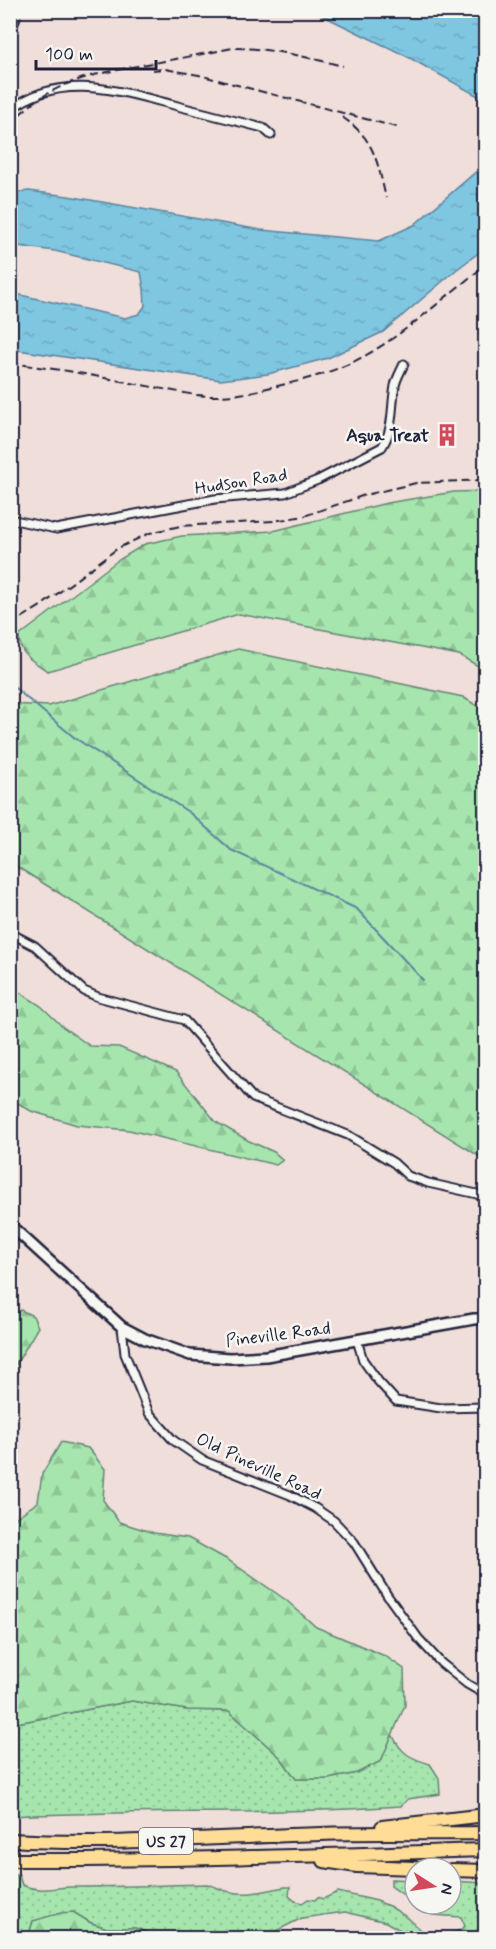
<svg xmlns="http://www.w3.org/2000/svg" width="496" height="1949" font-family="Mynerve,sans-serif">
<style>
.grass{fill:url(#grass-dots);stroke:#648474;stroke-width:1.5}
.forest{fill:url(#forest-firs);stroke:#648474;stroke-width:1.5}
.water{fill:url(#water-ripples);stroke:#5a849e;stroke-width:1.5}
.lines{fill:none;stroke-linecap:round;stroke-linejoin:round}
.stream{stroke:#5a849e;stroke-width:2}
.street-casing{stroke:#22223b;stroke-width:11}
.secondary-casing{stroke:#22223b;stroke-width:14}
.highway-casing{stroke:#22223b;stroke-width:16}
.street{stroke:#f6f6f2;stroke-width:7}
.secondary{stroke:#f6f6f2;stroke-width:9}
.highway{stroke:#ffdd96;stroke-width:12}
.rail{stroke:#22223b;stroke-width:2;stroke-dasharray:9 4.5;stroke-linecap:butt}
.labels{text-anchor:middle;stroke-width:5;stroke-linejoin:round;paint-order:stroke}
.shield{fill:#f6f6f2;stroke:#626272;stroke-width:1.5}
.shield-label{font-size:16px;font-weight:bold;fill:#22223b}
.poi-label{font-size:18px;font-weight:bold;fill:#22223b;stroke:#f6f6f2;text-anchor:end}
.street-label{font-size:18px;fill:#22223b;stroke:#f6f6f2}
</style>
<defs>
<pattern id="grass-dots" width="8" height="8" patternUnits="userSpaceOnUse" patternTransform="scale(1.5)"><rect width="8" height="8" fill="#a6e6ae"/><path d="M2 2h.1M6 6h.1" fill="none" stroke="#8fc597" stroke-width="1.8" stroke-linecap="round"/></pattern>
<pattern id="forest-firs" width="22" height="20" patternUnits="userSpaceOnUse" patternTransform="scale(1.5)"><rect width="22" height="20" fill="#a6e6ae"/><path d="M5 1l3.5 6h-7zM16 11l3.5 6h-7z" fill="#8fc597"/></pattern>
<pattern id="water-ripples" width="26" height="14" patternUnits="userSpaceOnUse" patternTransform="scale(1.5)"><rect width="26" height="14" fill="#7fc6e0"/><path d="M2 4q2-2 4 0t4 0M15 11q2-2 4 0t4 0" fill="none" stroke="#6daac1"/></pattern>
</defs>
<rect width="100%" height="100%" fill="#f0deda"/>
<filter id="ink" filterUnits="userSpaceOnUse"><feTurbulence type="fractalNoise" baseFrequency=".0167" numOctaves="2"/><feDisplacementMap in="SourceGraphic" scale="12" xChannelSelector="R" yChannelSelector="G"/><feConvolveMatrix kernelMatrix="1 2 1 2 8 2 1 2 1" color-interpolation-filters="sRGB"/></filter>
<g filter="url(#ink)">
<!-- grass -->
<g class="grass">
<path d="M132 1701 187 1710 229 1711 281 1758 296 1779H328L357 1773 381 1761 392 1734C401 1754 410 1758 430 1764L439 1778 440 1794 408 1799 401 1806C271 1815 141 1810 11 1816L10 1730 17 1723Z"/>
<path d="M11 1875H19L22 1885C41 1893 53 1887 72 1887 117 1887 162 1885 207 1884 215 1886 222 1891 231 1892 249 1896 267 1890 285 1887H290L289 1896 295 1901 302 1903 308 1899 315 1900 318 1897 323 1899 338 1892 377 1901 391 1907 408 1918 430 1938H414L386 1922 345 1912 302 1918 268 1935 254 1938H160L135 1928H107L91 1923 73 1912 33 1921 28 1938H12Z"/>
<path d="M391 1879 415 1880V1903L391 1886Z"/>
<path d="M451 1881 485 1883V1938H449L451 1934 462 1929 465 1926 461 1917 433 1915 416 1904H451Z"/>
</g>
<!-- forest -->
<g class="forest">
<path d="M485 491V670L459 655 239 614 48 671C34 662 19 655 19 636L117 561 145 544 182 536 273 531 387 503 454 492Z"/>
<path d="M238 649 463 697 485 711V1160L11 863V704L49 706Z"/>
<path d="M10 986 41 1006 63 1027 90 1046 119 1047 176 1072 216 1122 249 1141 274 1152 283 1160 276 1165 129 1130 77 1125 31 1111 11 1099Z"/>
<path d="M21 1310 33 1316 38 1327 11 1373V1315Z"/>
<path d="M61 1442 88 1448 105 1469 103 1500 119 1522 154 1533 188 1538 228 1560 286 1600 316 1627 385 1656 404 1669 405 1705 381 1761 357 1773 328 1779H296L281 1758 229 1711 187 1710 132 1701 17 1723 11 1730V1521L38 1502 42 1474Z"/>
<path d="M73 1912 91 1923 107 1928H135L160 1938H28L33 1921 60 1913Z"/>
</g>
<!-- water -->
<g class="water">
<path d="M313 11H485V100L408 57Z"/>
<path d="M485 164V248L456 270 383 332 328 358 268 374 221 380 11 349V293L125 318 139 314 145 306 144 289 141 272 55 251 11 245V193L29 191 68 196 261 230 379 241 414 225Z"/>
</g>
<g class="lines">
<!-- stream -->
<path class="stream" d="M10 684 75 738 190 813 231 850 357 909 423 980"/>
<!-- street casing -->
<g class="street-casing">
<g id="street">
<path d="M10 110C60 71 119 91 174 105 203 113 233 120 263 128L271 135"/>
<path d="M10 519 56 529 215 499 285 493 318 480 382 447C394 429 391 407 395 386 396 379 401 371 404 364"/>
<path d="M10 933 35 946 84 991 98 997 184 1020 253 1098 348 1135 394 1163 408 1176 428 1183 477 1194 486 1200"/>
<path d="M122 1327 125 1354 149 1413 173 1440 202 1460 290 1495 315 1508 334 1521 354 1542 387 1595 418 1638 441 1663 467 1684 486 1695"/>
<path d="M357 1340 363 1360 378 1381 396 1401 441 1408 486 1407"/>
</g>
</g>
<!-- secondary casing -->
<g class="secondary-casing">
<path id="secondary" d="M10 1225 122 1327 145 1339 190 1355 230 1358 266 1356 474 1319H486"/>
</g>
<!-- highway casing -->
<g class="highway-casing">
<g id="highway">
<path d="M382 1827 486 1815"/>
<path d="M10 1840C114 1846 217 1837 321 1834 376 1832 431 1834 486 1833"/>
<path d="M10 1860C169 1861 327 1855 486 1850"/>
<path d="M324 1861 357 1866 415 1868"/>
<path d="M451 1870 486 1871"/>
</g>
</g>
<!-- street -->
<use href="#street" class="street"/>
<!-- secondary -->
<use href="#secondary" class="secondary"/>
<!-- highway -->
<use href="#highway" class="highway"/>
<!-- rail -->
<g class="rail">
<path d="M10 51 23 10"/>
<path d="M152 70 165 69 199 75 400 128"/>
<path d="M342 117C375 139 377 161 386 198"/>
<path d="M10 124C51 81 87 76 142 65 172 60 202 54 233 48 271 48 306 57 343 66"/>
<path d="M10 363 68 371 195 395C226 398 242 394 272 387 298 382 327 374 351 363 401 339 442 298 486 265"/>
<path d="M10 625 41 606 118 548 150 533 180 526 274 521 304 516 365 495 416 483 486 480"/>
</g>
</g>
</g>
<!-- icons -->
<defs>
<g id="building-bare" transform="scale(1.8)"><path d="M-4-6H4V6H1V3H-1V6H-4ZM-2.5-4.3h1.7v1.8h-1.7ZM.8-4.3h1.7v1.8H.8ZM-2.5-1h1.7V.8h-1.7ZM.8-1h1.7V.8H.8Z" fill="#d1495b" stroke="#f6f6f2" stroke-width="2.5" paint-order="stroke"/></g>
</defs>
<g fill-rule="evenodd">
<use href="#building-bare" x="447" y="435"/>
</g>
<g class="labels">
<!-- shield labels -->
<rect class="shield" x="139" y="1828" width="54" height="26" rx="4.5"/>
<g class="shield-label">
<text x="166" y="1847">US 27</text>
</g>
<!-- poi labels -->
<g class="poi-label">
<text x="429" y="441">Aqua Treat</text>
</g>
<!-- street labels -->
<g class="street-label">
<text transform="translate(241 481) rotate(-9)" y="6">Hudson Road</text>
<text transform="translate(278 1334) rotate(-7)" y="6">Pineville Road</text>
<text transform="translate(259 1466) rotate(25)" y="6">Old Pineville Road</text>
</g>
</g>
<!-- margin -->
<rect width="496" height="1949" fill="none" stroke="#f6f6f2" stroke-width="36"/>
<rect x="18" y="18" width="460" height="1913" fill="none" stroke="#22223b" stroke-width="2" filter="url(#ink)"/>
<!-- north arrow -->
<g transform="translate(433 1886) rotate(102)"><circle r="28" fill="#f6f6f2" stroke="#a1a1a9" stroke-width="1.5"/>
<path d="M0-4.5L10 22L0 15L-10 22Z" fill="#d1495b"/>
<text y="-9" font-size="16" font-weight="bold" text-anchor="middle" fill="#22223b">N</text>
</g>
<!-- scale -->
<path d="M36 60v9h120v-9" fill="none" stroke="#22223b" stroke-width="3"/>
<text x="45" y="60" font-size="18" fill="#22223b" stroke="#f6f6f2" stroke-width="4.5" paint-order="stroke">100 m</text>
</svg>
